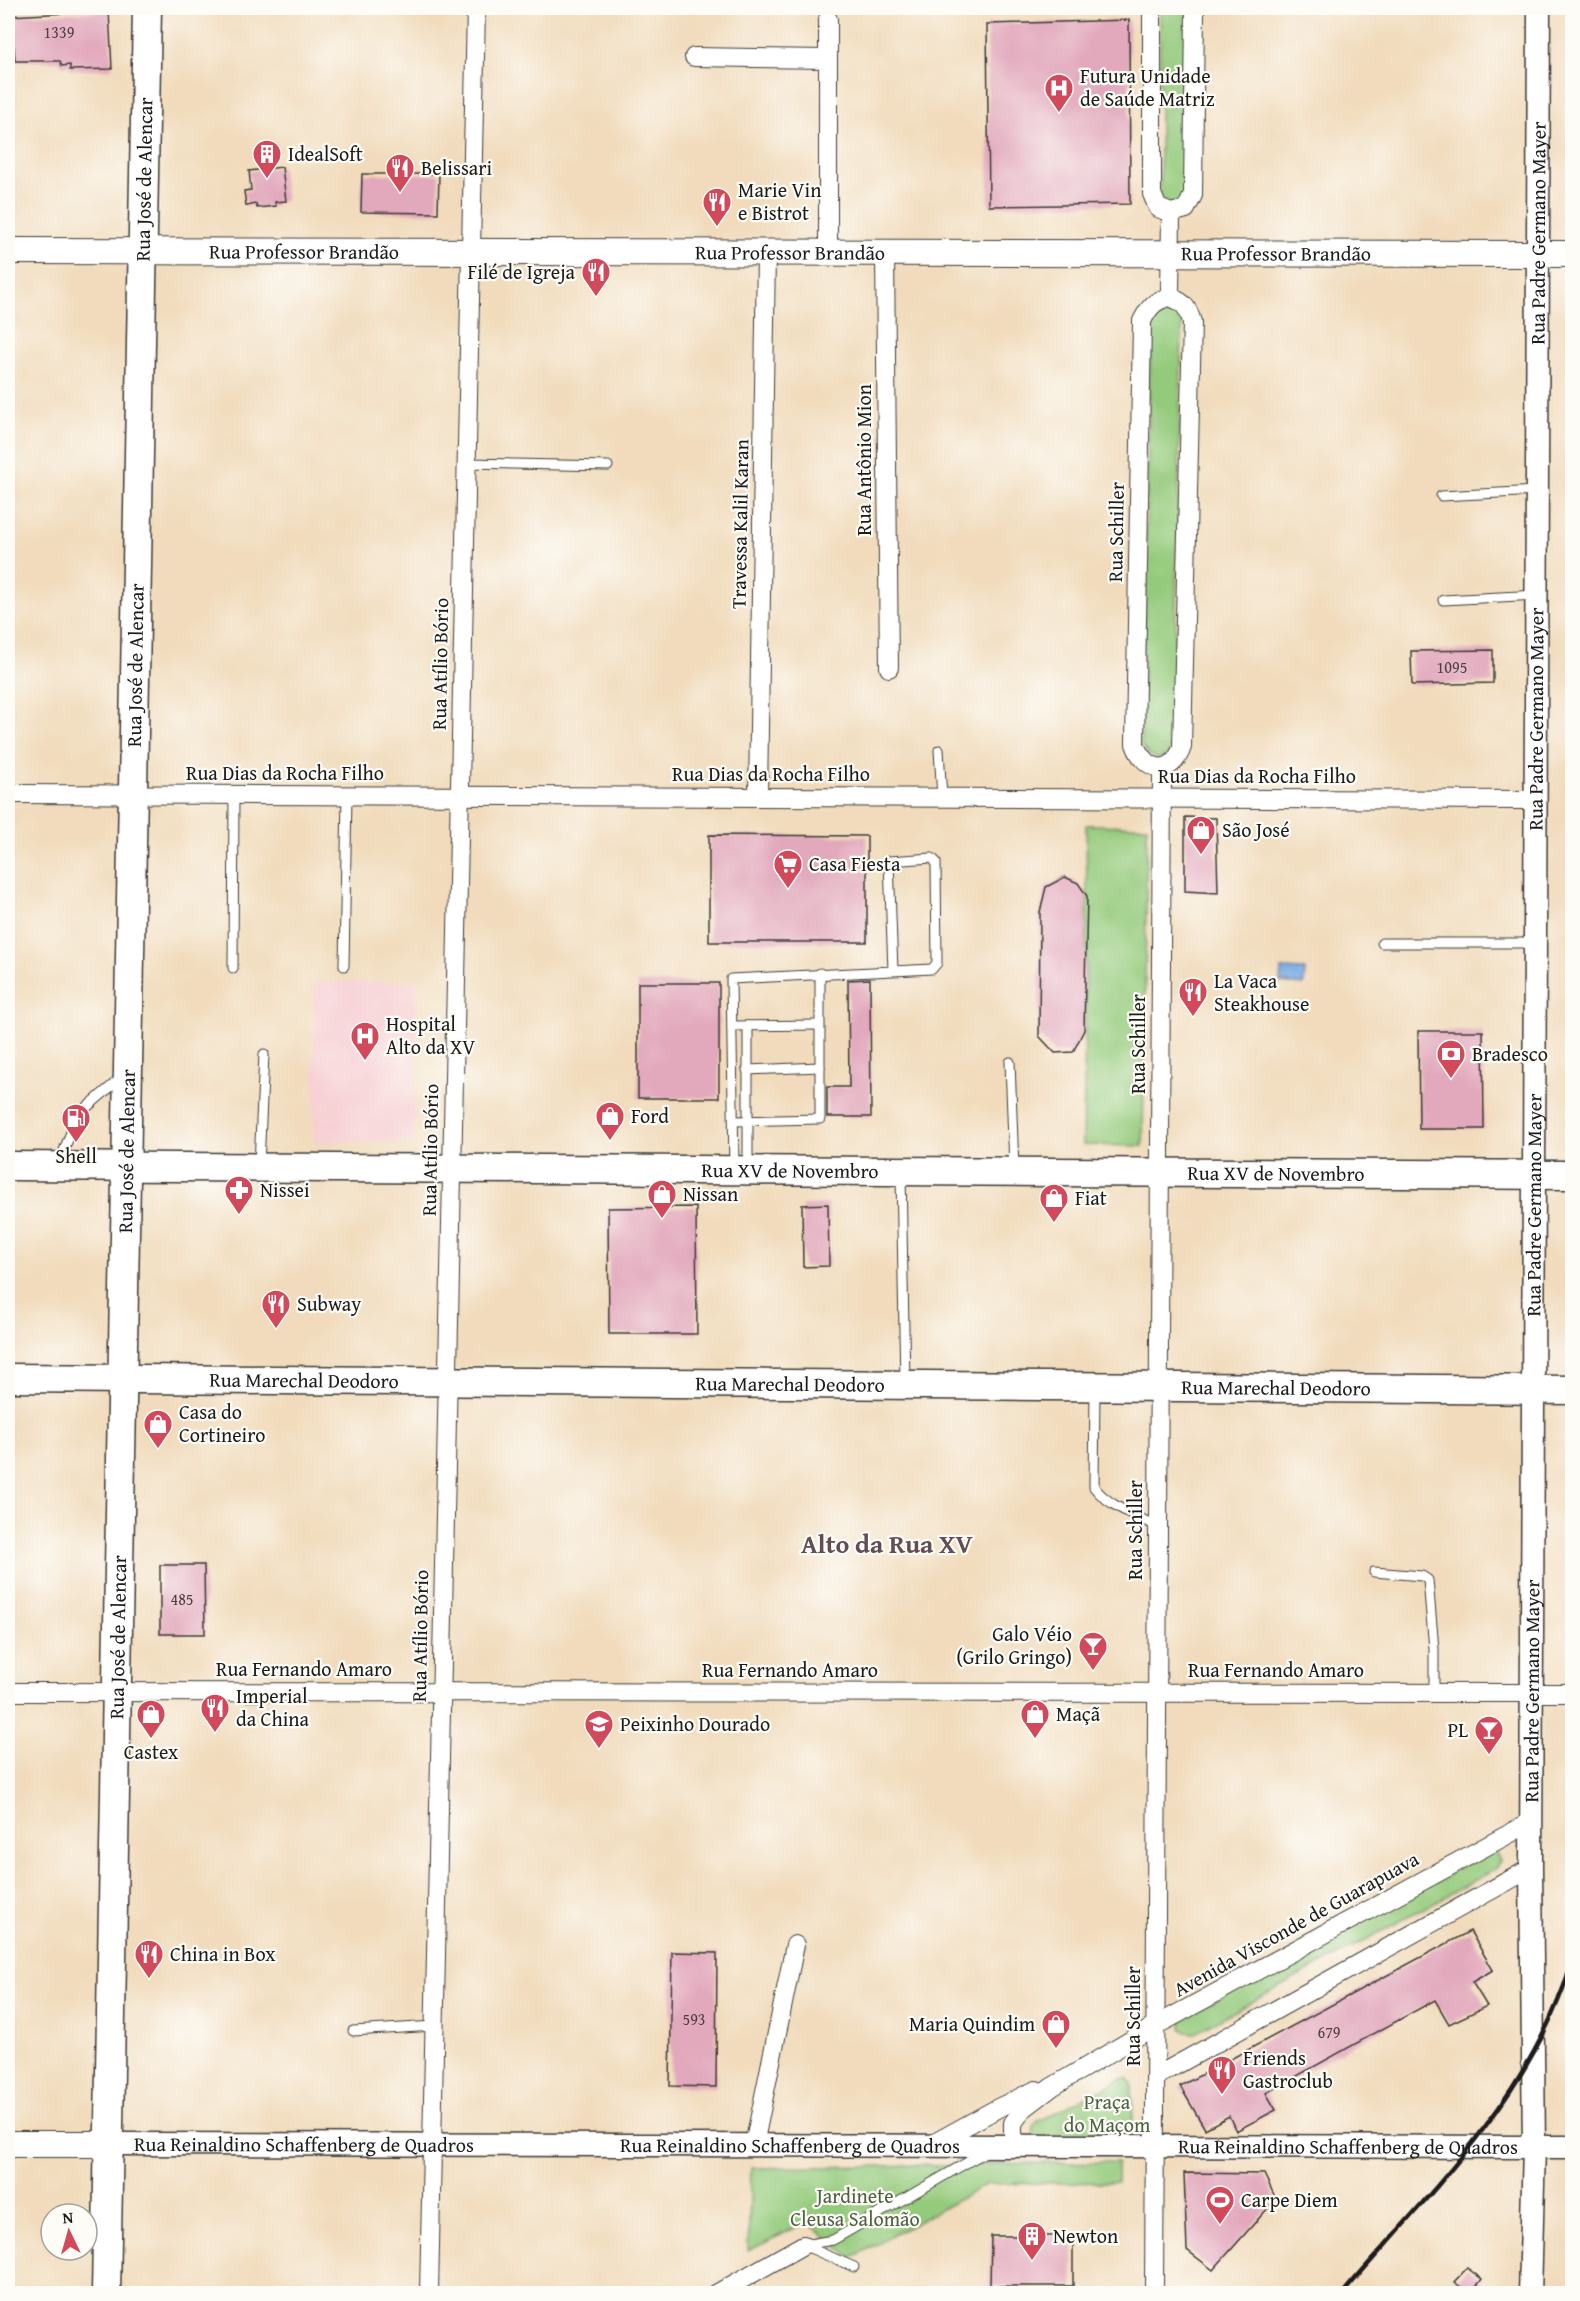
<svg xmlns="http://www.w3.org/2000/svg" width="1580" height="2301" font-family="'Gentium Book Plus',serif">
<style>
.built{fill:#f7cfd3}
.green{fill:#94ca7c;stroke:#58734c;stroke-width:1.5}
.water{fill:#75a7e1;stroke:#48627e;stroke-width:1.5}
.building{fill:#e2a8bc}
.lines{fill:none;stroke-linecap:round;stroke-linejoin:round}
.service-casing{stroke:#3c3934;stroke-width:11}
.minor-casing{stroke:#3c3934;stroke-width:20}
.tertiary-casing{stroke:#3c3934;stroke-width:25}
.secondary-casing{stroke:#3c3934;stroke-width:28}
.primary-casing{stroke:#3c3934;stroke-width:31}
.service{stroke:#fff;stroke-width:9}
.minor{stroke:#fff;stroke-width:18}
.tertiary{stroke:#fff;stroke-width:22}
.secondary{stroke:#fff;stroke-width:26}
.primary{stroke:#fff;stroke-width:28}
.rail{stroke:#1c1c1c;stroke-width:4.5}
.labels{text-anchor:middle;stroke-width:4.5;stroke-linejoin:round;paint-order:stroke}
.number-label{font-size:16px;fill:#4e3f44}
.poi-label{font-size:20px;fill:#1c1c1c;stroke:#fdfcf7;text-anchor:start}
.street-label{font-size:20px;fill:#1c1c1c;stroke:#fdfcf7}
.park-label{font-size:20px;fill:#4c6242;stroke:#fdfcf7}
.district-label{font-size:26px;font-weight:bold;fill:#614d54;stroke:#fdfcf7}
</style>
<rect width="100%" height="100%" fill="#fdfcf7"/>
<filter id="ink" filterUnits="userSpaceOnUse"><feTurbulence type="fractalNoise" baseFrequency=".0167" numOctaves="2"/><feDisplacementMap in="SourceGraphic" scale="12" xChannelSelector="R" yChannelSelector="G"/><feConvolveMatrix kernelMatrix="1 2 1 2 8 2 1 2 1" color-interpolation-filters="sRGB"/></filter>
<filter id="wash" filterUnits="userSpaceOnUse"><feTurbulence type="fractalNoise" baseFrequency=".008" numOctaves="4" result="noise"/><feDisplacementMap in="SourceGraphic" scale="24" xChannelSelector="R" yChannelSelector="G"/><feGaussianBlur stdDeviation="1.35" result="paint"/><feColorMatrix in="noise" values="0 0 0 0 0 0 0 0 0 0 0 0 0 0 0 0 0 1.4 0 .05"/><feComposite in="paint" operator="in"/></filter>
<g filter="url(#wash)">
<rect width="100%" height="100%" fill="#f1dbbc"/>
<!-- built -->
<path class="built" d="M314 982H417L414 1141 314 1142Z"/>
<!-- green -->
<g class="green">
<path d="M1160 8H1189L1187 195 1181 203 1171 205 1163 201 1160 194Z"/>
<path d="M1169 307 1179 312 1182 322 1173 744 1167 755 1159 759 1149 755 1141 745 1151 321 1159 310Z"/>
<path d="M1086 825 1147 826 1143 1146 1083 1145 1087 896Z"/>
<path d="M1490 1851 1495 1852 1500 1861 1494 1870 1195 2033 1186 2032 1182 2029V2019Z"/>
<path d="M1128 2078 1132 2083 1133 2128 1130 2134 1123 2138H1033L1034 2126 1038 2121 1122 2079Z"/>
<path d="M1117 2162V2182L987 2184 851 2258 807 2222 748 2251 751 2168Z"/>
</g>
<!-- water -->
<path class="water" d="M1281 969 1305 970 1304 985 1280 983Z"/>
<g id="blocks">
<!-- building -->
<g class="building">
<path d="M109 11 112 69 70 70V65L62 66 60 61H15L14 47 8 48V16Z"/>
<path d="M1129 20 1130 204 989 206 987 24Z"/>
<path d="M282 167 286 201 275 202 276 206 257 208 256 204 246 206 244 191 251 190 249 171Z"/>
<path d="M362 174H439L438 213 361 212Z"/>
<path d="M1493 650V683L1412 685 1411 651Z"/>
<path d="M1185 817 1216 818 1218 893 1185 891Z"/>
<path d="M709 835 867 836V942H709Z"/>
<path d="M1065 877 1078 883 1087 896 1084 1030 1073 1052 1055 1053 1039 1036 1040 912 1046 887Z"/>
<path d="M870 979 871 1117H827V1087H849L848 980Z"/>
<rect x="638" y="983" width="81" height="115"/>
<path d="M1418 1031H1483L1484 1129H1419Z"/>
<path d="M828 1204 829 1266 803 1267 802 1205Z"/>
<path d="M696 1207 697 1334H609L608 1208Z"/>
<path d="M160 1565H204L205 1634H160Z"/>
<path d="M1470 1931 1493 1970 1472 1982 1487 2006 1449 2024 1435 2000 1266 2093 1276 2110 1236 2131 1229 2116 1205 2129 1180 2086Z"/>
<path d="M672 1952 717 1953 716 2087 670 2086Z"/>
<path d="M1184 2173 1264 2174 1276 2199 1213 2270 1187 2250Z"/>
<path d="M991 2236H1073V2286H990Z"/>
<path d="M1467 2268 1482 2279 1471 2294 1454 2282Z"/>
</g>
</g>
</g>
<g filter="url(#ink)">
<use href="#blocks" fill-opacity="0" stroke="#3c3934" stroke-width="1.5"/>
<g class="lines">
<!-- service casing -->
<g class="service-casing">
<g id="service">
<path d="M467 463 608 466"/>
<path d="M1441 496 1536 491"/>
<path d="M1443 600 1536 595"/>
<path d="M939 750 942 797"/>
<path d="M1382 943H1535"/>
<path d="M344 966 347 795"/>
<path d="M233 968 234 795"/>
<path d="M733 1026 819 1025"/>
<path d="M1010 1062 1014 1168"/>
<path d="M747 1070 820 1067"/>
<path d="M734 1121 820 1119V973"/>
<path d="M60 1161 74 1124 86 1108 121 1078"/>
<path d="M259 1165 264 1054"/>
<path d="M734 1167 731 979 893 971 889 861 932 858 936 862 937 963 932 969 893 971"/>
<path d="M748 1168V1026"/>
<path d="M901 1174 905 1382"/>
<path d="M1095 1389 1094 1487C1108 1506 1137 1516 1158 1527"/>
<path d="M1374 1572 1422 1576 1428 1580 1434 1649V1693"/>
<path d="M353 2031 435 2026"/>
<path d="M803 2245 833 2240 987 2151"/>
<path d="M803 2245 854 2267"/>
</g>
</g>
<!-- minor casing -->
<g class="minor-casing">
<g id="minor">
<path d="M1152 8V194L1158 208 1171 213 1186 209 1193 195 1195 8"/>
<path d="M694 57 828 59V252"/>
<path d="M828 59V19"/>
<path d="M885 253 889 668"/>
<path d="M1170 297C1184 302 1188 308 1192 322L1182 747C1172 778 1144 771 1135 744L1142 321C1149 307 1155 300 1170 297Z"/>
<path d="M1170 297 1171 213"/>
<path d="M8 794 1535 800"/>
<path d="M758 797 766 253"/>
<path d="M8 1692 1572 1693"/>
<path d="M1155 2077 1531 1868"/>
<path d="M754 2145 795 1945"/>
<path d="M931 2145 998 2108 1036 2090"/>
<path d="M1018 2145 1013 2135V2123L1023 2109 1052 2087 1155 2026 1531 1822"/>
<path d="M429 2294 476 8"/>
<path d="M716 2294 803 2245"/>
<path d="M1154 2294 1162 768"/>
</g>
</g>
<!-- tertiary casing -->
<g class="tertiary-casing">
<g id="tertiary">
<path id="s1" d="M109 2144 1572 2147"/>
<path id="s2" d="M1530 2294 1534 2147 1531 1868 1539 8"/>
</g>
</g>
<!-- secondary casing -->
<g class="secondary-casing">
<g id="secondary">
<path id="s3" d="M8 251 1572 254"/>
<path d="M8 2144H109"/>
</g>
</g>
<!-- primary casing -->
<g class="primary-casing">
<g id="primary">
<path id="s4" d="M8 1166 1572 1175"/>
<path id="s5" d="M8 1378 1572 1390"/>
<path id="s6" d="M106 2294 147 8"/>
</g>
</g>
<!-- service -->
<use href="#service" class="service"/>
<!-- minor -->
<use href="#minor" class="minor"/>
<!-- tertiary -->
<use href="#tertiary" class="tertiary"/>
<!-- secondary -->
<use href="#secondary" class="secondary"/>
<!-- primary -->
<use href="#primary" class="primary"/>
<!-- rail -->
<path class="rail" d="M1342 2294C1420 2203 1513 2114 1558 2001 1563 1988 1569 1975 1572 1962"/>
</g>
</g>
<!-- icons -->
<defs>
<g id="hospital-pin" transform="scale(1.5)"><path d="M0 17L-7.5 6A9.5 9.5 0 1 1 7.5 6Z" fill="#d1495b" stroke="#fdfcf7"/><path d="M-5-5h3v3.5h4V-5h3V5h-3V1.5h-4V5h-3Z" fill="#fff"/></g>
<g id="building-pin" transform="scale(1.5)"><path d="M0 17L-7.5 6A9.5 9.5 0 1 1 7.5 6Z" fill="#d1495b" stroke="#fdfcf7"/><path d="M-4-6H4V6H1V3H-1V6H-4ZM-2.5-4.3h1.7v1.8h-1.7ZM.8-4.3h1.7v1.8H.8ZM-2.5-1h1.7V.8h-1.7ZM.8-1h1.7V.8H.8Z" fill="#fff"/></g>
<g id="restaurant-pin" transform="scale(1.5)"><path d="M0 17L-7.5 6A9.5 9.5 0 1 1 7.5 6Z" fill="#d1495b" stroke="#fdfcf7"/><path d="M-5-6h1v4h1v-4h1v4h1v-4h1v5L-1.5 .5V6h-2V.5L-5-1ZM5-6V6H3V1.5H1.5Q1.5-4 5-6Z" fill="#fff"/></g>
<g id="shop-pin" transform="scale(1.5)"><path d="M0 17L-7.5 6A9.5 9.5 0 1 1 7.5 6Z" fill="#d1495b" stroke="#fdfcf7"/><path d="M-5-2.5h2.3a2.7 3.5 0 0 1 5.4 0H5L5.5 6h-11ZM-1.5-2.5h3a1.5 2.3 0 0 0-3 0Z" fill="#fff"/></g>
<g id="supermarket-pin" transform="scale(1.5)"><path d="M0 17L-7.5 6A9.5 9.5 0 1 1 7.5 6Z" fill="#d1495b" stroke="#fdfcf7"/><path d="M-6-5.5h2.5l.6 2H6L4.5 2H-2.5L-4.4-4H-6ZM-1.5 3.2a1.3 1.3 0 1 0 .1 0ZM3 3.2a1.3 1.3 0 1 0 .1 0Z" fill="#fff"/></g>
<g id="bank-pin" transform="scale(1.5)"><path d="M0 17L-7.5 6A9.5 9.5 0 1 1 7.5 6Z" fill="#d1495b" stroke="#fdfcf7"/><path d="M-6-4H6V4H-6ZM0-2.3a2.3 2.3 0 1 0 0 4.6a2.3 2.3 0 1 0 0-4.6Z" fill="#fff"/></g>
<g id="fuel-pin" transform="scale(1.5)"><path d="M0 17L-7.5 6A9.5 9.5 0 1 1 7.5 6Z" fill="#d1495b" stroke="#fdfcf7"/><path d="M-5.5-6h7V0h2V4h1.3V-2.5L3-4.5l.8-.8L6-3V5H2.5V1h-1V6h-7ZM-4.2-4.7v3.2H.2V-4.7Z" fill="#fff"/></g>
<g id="pharmacy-pin" transform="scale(1.5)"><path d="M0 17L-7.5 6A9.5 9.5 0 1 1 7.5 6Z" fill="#d1495b" stroke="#fdfcf7"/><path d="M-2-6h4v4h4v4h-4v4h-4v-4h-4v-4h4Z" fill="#fff"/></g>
<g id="bar-pin" transform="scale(1.5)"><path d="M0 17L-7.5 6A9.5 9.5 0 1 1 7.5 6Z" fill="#d1495b" stroke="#fdfcf7"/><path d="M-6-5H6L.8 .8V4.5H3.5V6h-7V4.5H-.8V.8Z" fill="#fff"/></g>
<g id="school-pin" transform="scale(1.5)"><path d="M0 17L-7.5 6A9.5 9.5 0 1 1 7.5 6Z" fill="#d1495b" stroke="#fdfcf7"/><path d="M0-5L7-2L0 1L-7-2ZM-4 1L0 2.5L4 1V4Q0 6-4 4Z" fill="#fff"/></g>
<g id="stadium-pin" transform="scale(1.5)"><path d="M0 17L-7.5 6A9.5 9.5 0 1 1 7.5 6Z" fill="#d1495b" stroke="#fdfcf7"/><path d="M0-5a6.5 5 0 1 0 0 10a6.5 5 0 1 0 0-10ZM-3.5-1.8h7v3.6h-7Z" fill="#fff"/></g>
</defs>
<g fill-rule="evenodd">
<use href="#hospital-pin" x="1059" y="88"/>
<use href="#building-pin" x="267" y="154"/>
<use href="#restaurant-pin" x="400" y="168"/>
<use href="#restaurant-pin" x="717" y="202"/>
<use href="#restaurant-pin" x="596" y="272"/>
<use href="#shop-pin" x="1201" y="830"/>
<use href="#supermarket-pin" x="788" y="864"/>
<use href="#restaurant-pin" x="1193" y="992"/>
<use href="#hospital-pin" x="365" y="1036"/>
<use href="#bank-pin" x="1451" y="1054"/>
<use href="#shop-pin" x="610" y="1116"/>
<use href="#fuel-pin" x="76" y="1118"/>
<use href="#pharmacy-pin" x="239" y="1190"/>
<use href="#shop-pin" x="662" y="1194"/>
<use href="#shop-pin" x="1054" y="1198"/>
<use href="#restaurant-pin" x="276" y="1304"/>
<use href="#shop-pin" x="158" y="1424"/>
<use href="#bar-pin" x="1093" y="1646"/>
<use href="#restaurant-pin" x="215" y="1708"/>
<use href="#shop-pin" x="151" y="1714"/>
<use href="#shop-pin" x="1035" y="1714"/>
<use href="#school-pin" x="599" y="1724"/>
<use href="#bar-pin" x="1489" y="1730"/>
<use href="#restaurant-pin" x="149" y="1954"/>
<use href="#shop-pin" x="1056" y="2024"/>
<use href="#restaurant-pin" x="1222" y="2070"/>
<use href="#stadium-pin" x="1220" y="2200"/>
<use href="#building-pin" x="1032" y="2236"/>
</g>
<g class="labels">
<!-- number labels -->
<g class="number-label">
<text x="59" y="38">1339</text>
<text x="1452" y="673">1095</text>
<text x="182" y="1605">485</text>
<text x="694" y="2025">593</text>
<text x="1329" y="2038">679</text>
</g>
<!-- poi labels -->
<g class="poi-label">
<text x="1080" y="83">Futura Unidade<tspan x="1080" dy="23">de Saúde Matriz</tspan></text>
<text x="288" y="161">IdealSoft</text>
<text x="421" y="175">Belissari</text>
<text x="738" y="197">Marie Vin<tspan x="738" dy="23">e Bistrot</tspan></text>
<text x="575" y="279" text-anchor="end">Filé de Igreja</text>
<text x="1222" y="837">São José</text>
<text x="809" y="871">Casa Fiesta</text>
<text x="1214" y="988">La Vaca<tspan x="1214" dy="23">Steakhouse</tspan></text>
<text x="386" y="1031">Hospital<tspan x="386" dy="23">Alto da XV</tspan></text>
<text x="1472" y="1061">Bradesco</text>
<text x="631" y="1123">Ford</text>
<text x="76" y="1163" text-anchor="middle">Shell</text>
<text x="260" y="1197">Nissei</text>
<text x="683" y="1201">Nissan</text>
<text x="1075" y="1205">Fiat</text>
<text x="297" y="1311">Subway</text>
<text x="179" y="1419">Casa do<tspan x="179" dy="23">Cortineiro</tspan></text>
<text x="1072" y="1641" text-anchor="end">Galo Véio<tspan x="1072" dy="23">(Grilo Gringo)</tspan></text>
<text x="236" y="1703">Imperial<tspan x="236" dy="23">da China</tspan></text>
<text x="1056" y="1721">Maçã</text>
<text x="620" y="1731">Peixinho Dourado</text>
<text x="1468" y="1737" text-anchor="end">PL</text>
<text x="151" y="1759" text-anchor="middle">Castex</text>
<text x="170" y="1961">China in Box</text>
<text x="1035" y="2031" text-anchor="end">Maria Quindim</text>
<text x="1243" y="2065">Friends<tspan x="1243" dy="23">Gastroclub</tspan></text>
<text x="1241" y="2207">Carpe Diem</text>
<text x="1053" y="2243">Newton</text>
</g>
<!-- street labels -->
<g class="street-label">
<text dy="7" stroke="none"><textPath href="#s6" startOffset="2115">Rua José de Alencar</textPath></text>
<text dy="7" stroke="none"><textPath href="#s2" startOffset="2061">Rua Padre Germano Mayer</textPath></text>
<text dy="7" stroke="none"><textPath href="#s3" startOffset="296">Rua Professor Brandão</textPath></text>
<text dy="7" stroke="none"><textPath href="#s3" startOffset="782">Rua Professor Brandão</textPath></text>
<text dy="7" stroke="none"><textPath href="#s3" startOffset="1268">Rua Professor Brandão</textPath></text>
<text transform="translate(864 460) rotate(-90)" y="7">Rua Antônio Mion</text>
<text transform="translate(740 524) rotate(-89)" y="7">Travessa Kalil Karan</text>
<text transform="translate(1116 532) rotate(-89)" y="7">Rua Schiller</text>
<text transform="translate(440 664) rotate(-89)" y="7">Rua Atílio Bório</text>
<text dy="7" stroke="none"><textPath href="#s6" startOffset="1629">Rua José de Alencar</textPath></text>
<text dy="7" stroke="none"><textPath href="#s2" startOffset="1575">Rua Padre Germano Mayer</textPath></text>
<text x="285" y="780">Rua Dias da Rocha Filho</text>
<text x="771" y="781">Rua Dias da Rocha Filho</text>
<text x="1257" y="783">Rua Dias da Rocha Filho</text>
<text transform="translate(1138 1044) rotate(-90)" y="7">Rua Schiller</text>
<text dy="7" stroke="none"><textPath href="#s6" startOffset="1143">Rua José de Alencar</textPath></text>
<text transform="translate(430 1150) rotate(-89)" y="7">Rua Atílio Bório</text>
<text dy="7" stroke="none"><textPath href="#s4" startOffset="782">Rua XV de Novembro</textPath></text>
<text dy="7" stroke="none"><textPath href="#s4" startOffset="1268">Rua XV de Novembro</textPath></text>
<text dy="7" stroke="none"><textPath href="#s2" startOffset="1089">Rua Padre Germano Mayer</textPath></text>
<text dy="7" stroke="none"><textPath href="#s5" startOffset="296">Rua Marechal Deodoro</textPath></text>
<text dy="7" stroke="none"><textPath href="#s5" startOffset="782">Rua Marechal Deodoro</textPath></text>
<text dy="7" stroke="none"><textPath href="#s5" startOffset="1268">Rua Marechal Deodoro</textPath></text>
<text transform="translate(1135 1530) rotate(-90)" y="7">Rua Schiller</text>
<text dy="7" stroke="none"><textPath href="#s6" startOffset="657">Rua José de Alencar</textPath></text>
<text transform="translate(420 1636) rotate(-89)" y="7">Rua Atílio Bório</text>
<text x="304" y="1676">Rua Fernando Amaro</text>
<text x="790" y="1677">Rua Fernando Amaro</text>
<text x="1276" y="1677">Rua Fernando Amaro</text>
<text dy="7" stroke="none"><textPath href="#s2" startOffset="603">Rua Padre Germano Mayer</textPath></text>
<text transform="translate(1296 1924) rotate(-29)" y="7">Avenida Visconde de Guarapuava</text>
<text transform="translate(1133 2016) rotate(-90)" y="7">Rua Schiller</text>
<text dy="7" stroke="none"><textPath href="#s1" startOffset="195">Rua Reinaldino Schaffenberg de Quadros</textPath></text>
<text dy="7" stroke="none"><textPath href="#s1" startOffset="681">Rua Reinaldino Schaffenberg de Quadros</textPath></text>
<text dy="7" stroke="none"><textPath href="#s1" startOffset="1239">Rua Reinaldino Schaffenberg de Quadros</textPath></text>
</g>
<!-- park labels -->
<g class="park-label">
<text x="1107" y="2109">Praça<tspan x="1107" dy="23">do Maçom</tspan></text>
<text x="855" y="2203">Jardinete<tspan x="855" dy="23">Cleusa Salomão</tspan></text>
</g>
<!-- district labels -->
<g class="district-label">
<text x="887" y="1553">Alto da Rua XV</text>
</g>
</g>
<!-- margin -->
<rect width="1580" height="2301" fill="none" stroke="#fdfcf7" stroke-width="30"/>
<!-- north arrow -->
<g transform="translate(69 2232) rotate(355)"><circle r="28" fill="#fdfcf7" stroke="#a3a29f" stroke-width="1.5"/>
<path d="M0-4.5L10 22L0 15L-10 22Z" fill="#d1495b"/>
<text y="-9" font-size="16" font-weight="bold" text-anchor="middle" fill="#1c1c1c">N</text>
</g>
</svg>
